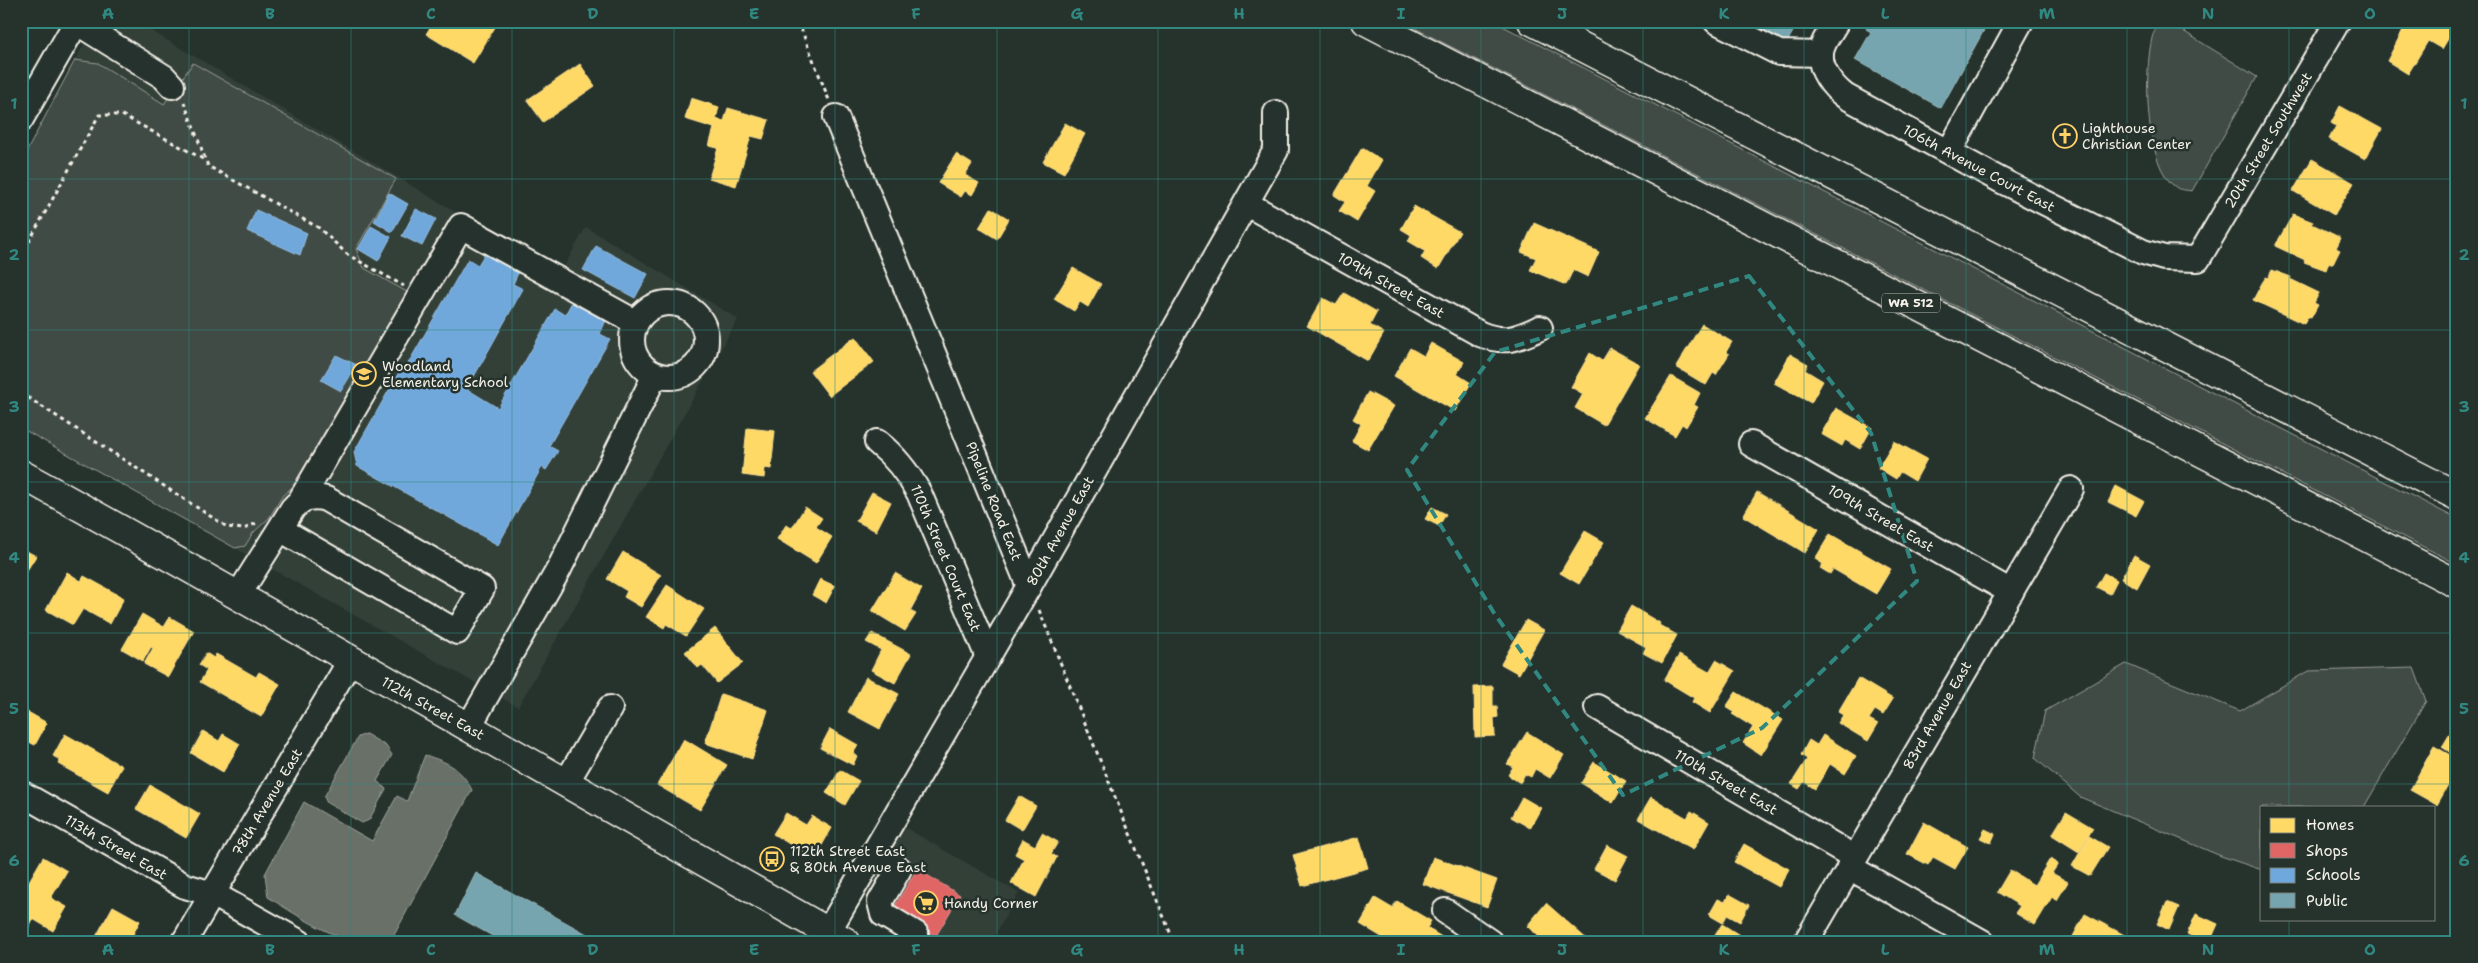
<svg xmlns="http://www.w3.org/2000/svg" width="2478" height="963" font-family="'Shantell Sans',sans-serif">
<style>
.built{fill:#333f39}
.green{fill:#414b45;stroke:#9a9e96}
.water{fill:#676f68;stroke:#9fa39b}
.homes{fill:#ffd966;stroke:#fce08d}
.shops{fill:#e06666;stroke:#e6908d}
.schools{fill:#6fa8dc;stroke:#97bee0}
.public{fill:#76a5af;stroke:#9cbcc0}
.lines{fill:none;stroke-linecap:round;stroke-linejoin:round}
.minor-casing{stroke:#f4f1e8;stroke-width:28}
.major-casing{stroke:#f4f1e8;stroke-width:31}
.highway-casing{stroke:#f4f1e8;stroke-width:31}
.path{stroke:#f4f1e8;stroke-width:3;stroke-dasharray:4 4;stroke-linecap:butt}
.minor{stroke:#26332d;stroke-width:24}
.major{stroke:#26332d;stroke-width:28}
.highway{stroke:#26332d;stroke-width:28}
.marked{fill:none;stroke:#318880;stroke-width:4;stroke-dasharray:10 6;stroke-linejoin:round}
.grid{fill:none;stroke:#318880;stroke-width:1;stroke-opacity:0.55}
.labels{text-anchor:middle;stroke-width:5;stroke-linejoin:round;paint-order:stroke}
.shield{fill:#26332d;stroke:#b6b8b0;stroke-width:1}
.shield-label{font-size:12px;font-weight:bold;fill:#f4f1e8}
.poi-label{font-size:14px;fill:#f4f1e8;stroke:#26332d;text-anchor:start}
.street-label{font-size:14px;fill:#f4f1e8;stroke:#26332d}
.neatline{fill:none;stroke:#318880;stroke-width:2}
.grid-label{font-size:16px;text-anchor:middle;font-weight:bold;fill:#318880}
</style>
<rect width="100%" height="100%" fill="#26332d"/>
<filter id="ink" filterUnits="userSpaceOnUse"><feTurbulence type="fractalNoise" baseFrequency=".02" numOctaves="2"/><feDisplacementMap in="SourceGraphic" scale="10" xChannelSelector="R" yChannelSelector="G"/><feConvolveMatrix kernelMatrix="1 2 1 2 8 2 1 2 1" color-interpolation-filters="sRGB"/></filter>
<g filter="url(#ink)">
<!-- built -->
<g class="built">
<path d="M96 21H135L560 274 586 227 738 319 518 707 21 428V165Z"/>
<path d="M904 827 1019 893 991 942H922L880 918 868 903V889Z"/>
</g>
<!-- green -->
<g class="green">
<path d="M1401 21H1493L2457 519V564Z"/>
<path d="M2161 21H2167L2257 77 2192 191C2187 190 2180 190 2177 188 2144 168 2144 71 2152 38 2153 32 2158 27 2161 21Z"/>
<path d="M75 60 98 63 164 104 193 63 396 179 356 249 364 268 407 292 401 303 403 305 381 344 378 342 296 484 283 495 269 518 253 533 245 546 235 548 21 428V162Z"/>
<path d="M2126 664 2240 711 2308 671 2414 668 2426 701 2364 807H2262V870L2221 856 2080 797 2035 758 2045 711Z"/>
</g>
<!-- water -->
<g class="water">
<path d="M366 734 386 746 392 755 377 781 386 789 369 820 362 823 327 803 324 797 358 737Z"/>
<path d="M425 755C449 763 460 767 472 790L393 937C359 959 297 915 268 897L265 874 304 802 372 841 397 796 407 801Z"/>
</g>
<!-- homes -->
<g class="homes">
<path d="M434 21H464L468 24 469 21H492L497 24 473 63 426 34Z"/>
<path d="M2401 21H2457V24L2442 49 2428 41 2408 74 2387 61 2406 24Z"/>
<path d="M580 64 595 86 543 122 527 100Z"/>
<path d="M691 98 719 107 716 119 724 121 728 108 769 120 763 139 751 136 736 186 709 178 718 148 709 146 714 128 685 119Z"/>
<path d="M2340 106 2382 129 2365 159 2329 139 2336 126 2331 123Z"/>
<path d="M1065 123 1085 134 1064 173 1043 162Z"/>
<path d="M1362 148 1382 160 1367 186 1375 191 1357 222 1339 211 1345 202 1334 195Z"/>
<path d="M956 154 972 164 965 175 979 183 972 195 965 191 961 197 938 183Z"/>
<path d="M2312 159 2354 183 2334 215 2293 191Z"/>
<path d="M1414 206 1460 232 1438 269 1421 258 1425 251 1408 241 1411 235 1401 229Z"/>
<path d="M991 208 1009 219 997 239 979 228Z"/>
<path d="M2293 214 2313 222 2312 224 2341 238 2336 248 2340 250 2333 264 2329 262 2326 270 2304 262 2305 260 2275 246Z"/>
<path d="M1534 223 1599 252 1588 277 1573 270 1566 285 1530 270 1536 258 1521 252Z"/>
<path d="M1073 268 1101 284 1088 307 1080 302 1074 311 1054 299Z"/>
<path d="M2272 270 2291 277 2290 279 2319 293 2314 303 2318 305 2311 318 2308 317 2304 324 2253 300 2262 283 2266 277 2268 278Z"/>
<path d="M1344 293 1377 312 1370 325 1384 333 1368 361 1307 326 1323 298 1336 305Z"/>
<path d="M1702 324 1732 342 1726 352 1729 354 1716 375 1713 373 1706 385 1676 367Z"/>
<path d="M855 337 874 362 829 396 810 371Z"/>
<path d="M1431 343 1464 362 1457 374 1471 383 1455 411 1394 376 1410 348 1424 356Z"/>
<path d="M1610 348 1639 364 1604 425 1575 408 1583 394 1571 387 1590 353 1602 361Z"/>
<path d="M1790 354 1808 364 1805 370 1823 381 1811 403 1774 383Z"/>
<path d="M1671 376 1700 393 1694 405 1698 407 1686 427 1682 424 1675 436 1645 418Z"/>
<path d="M1368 392 1394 406 1368 450 1352 441 1361 424 1353 419Z"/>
<path d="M1836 408 1872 428 1860 449 1845 440 1842 446 1821 434Z"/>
<path d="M747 428 775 431 771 469 765 468 764 478 742 475Z"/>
<path d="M1894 441 1927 459 1915 481 1900 472 1896 479 1878 468Z"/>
<path d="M2116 486 2144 501 2136 516 2108 502Z"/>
<path d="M872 492 891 502 876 531 856 521Z"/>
<path d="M1757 492 1819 529 1805 553 1743 516Z"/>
<path d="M805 507 822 518 816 527 832 537 816 563 777 539 786 525 792 528Z"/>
<path d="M1432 507 1446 514 1439 526 1425 519Z"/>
<path d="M1585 531 1604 542 1579 584 1560 573Z"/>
<path d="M1830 534 1891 569 1876 594 1833 569 1830 574 1820 568 1823 564 1815 559Z"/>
<path d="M21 548 36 556 21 580Z"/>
<path d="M623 552 661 575 641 607 624 597 627 591 607 579Z"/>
<path d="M2134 555 2150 564 2137 588 2121 579Z"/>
<path d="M67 572 81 581 84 576 124 598 110 624 83 609 73 625 46 610Z"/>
<path d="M895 573 922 589 910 611 916 614 905 631 872 611Z"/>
<path d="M2104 573 2117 580 2110 594 2096 587Z"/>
<path d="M820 579 835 586 826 603 812 595Z"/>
<path d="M667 585 704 609 686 636 666 624 664 628 646 617Z"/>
<path d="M1631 606 1660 623 1659 625 1677 635 1662 663 1643 653 1646 647 1617 631Z"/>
<path d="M142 614 164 627 170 617 194 631 168 677 144 664 153 648 151 647 143 661 122 649Z"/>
<path d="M1526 620 1544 630 1519 674 1501 664Z"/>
<path d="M715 628 743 663 717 683 702 665 698 668 685 652Z"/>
<path d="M872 633 911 654 895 683 871 670 881 650 866 642Z"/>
<path d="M206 653 214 658 216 654 256 677 259 672 280 684 261 717 200 682 207 670 199 665Z"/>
<path d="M1679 655 1709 672 1716 660 1735 671 1710 713 1692 702 1694 698 1664 680Z"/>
<path d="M866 677 899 694 880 729 848 712Z"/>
<path d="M1858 678 1893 699 1883 715 1875 710 1869 719 1878 724 1868 741 1838 723 1843 715 1838 712Z"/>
<path d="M1493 686V706H1497L1498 717 1494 718 1495 736 1475 737 1474 687Z"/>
<path d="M1736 692 1783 720 1761 755 1743 743 1753 727 1732 714 1734 712 1726 707Z"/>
<path d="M721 694 768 710 752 759 705 743Z"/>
<path d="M21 708 47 723 35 745 21 738Z"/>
<path d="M830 729 858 745 853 754 857 756 853 765 820 748Z"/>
<path d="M203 731 219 741 223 734 240 744 223 772 191 753Z"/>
<path d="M1527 732 1564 755 1550 778 1535 769 1531 777 1525 774 1520 783 1508 775 1513 767 1507 764Z"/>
<path d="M2451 732 2457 736V757L2442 747Z"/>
<path d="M65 734 122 766 108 792 58 764 60 760 53 756Z"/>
<path d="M1823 735 1856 756 1845 774 1830 764 1815 789 1804 782 1799 789 1791 784 1807 759 1801 755 1809 740 1817 745Z"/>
<path d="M684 739 727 765 700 810 657 785Z"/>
<path d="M2434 746 2457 759V770L2437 805 2410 790Z"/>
<path d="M1594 762 1626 781 1613 803 1581 783Z"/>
<path d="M840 770 859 781 845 805 826 793Z"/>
<path d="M150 785 200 814 186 838 136 809Z"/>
<path d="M1019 796 1036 806 1022 830 1005 820Z"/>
<path d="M1522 797 1541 808 1530 828 1511 817Z"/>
<path d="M1651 797 1687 818 1691 811 1709 822 1693 850 1638 819Z"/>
<path d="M2066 812 2093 828 2079 852 2052 835Z"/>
<path d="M786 813 806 825 812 816 832 828 814 859 773 834Z"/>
<path d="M1924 822 1968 847 1955 869 1933 857 1928 865 1907 854Z"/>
<path d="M1985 829 1995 834 1991 843 1980 838Z"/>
<path d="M1042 833 1058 842 1051 854 1057 857 1036 897 1011 883 1024 859 1015 854 1023 839 1035 846Z"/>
<path d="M2089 836 2108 847 2090 876 2072 866Z"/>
<path d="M1359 837 1368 868 1302 886 1293 855Z"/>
<path d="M1744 844 1789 869 1779 887 1734 862Z"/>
<path d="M1607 845 1628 856 1615 880 1594 869Z"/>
<path d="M43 857 67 871 51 898 67 907 53 931 33 919 29 927 21 922V895Z"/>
<path d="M1433 857 1497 880 1487 907 1423 884Z"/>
<path d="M2050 859 2058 864 2052 873 2068 882 2057 900 2052 897 2035 925 2015 913 2020 906 1997 892 2010 870 2034 885Z"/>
<path d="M1729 894 1749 905 1740 922 1727 915 1723 923 1709 915 1718 899 1725 902Z"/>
<path d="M1375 898 1392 908 1397 901 1431 921 1427 928 1450 942H1390L1360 924Z"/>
<path d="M2167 902 2179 907 2169 930 2157 924Z"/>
<path d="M1546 903 1590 942H1545L1527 926Z"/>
<path d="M113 906 140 921 129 942H93Z"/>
<path d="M2085 914 2132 939 2131 942H2070Z"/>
<path d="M2196 914 2218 924 2210 942H2204L2187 934Z"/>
<path d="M1722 924 1749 941V942H1711Z"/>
</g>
<!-- shops -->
<path class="shops" d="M917 869 960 895 936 936 892 911Z"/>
<!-- schools -->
<g class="schools">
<path d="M389 193 408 204 392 232 374 221Z"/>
<path d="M416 209 436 219 422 246 402 236Z"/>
<path d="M256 210 307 233 300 255 247 231Z"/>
<path d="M371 226 391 237 378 261 358 249Z"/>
<path d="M596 246 648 274 635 298 583 270Z"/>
<path d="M487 250 520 269 513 284 523 289 467 389 498 408 555 309 565 315 573 300 607 318 600 334 610 339 549 446 558 451 546 470 542 467 498 545 357 466 354 452 403 365 406 367 468 259 478 265Z"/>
<path d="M336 355 357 365 341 391 321 380Z"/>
</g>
<!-- public -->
<g class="public">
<path d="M1730 21H1799L1782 51Z"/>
<path d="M1870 21H1989L1941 108 1855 60 1871 32 1866 29Z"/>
<path d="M476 873 596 939 594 942H503L455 915Z"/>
</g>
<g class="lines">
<!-- minor casing -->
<g class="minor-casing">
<g id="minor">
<path d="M1716 21 1779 53 1821 54"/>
<path d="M1837 21C1832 30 1822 42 1821 53 1819 70 1833 87 1845 96L2000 180 2143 252 2164 258 2198 259 2338 21"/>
<path d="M76 22 164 77 172 86"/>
<path d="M836 117 1029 586"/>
<path d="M21 119 77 21"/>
<path d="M1949 152 2021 21"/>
<path d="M1247 204 1480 334C1505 344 1516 339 1540 328"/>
<circle cx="669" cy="340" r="37"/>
<path d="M877 442C896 457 908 473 919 493L988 657"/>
<path d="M1751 444 2011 592"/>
<path d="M300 501 461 226 635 322"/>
<path d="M239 594 293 508C302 498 312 495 326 499L482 589 457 632 280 529"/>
<path d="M1597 707 1854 857"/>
<path d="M468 728 559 569 655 375"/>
<path d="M566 783 610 708"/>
<path d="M21 793 185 886 213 894 299 942"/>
<path d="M873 853 899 869 880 902 883 914 916 934 911 942"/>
<path d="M1849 867 1982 942"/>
<path d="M1445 911 1490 942"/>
<path d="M184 942 350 661"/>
<path d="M822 942 1029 586 1276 150V113"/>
<path d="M1806 942 2071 489"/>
</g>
</g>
<!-- major casing -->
<g class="major-casing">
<path id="major" d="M21 474C298 627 570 787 846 942"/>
</g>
<!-- highway casing -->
<g class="highway-casing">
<g id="highway">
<path d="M1366 21 2457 584"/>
<path d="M1532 21 2457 496"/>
</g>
</g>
<!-- path -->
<g class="path">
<path d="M798 21 829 100"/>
<path d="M184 102 208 166 319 228 348 255 404 286"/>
<path d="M21 256 99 115H122L203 159"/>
<path d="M21 393 227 527 244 529 259 522"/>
<path d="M1039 610 1174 942"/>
</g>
<!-- minor -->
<use href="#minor" class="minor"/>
<!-- major -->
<use href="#major" class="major"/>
<!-- highway -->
<use href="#highway" class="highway"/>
</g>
</g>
<!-- marked area -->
<path class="marked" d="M1749 276 1871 433 1917 581 1762 728 1623 795 1494 613 1407 470 1495 352Z"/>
<!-- grid -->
<path class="grid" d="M189 21V942M351 21V942M512 21V942M674 21V942M835 21V942M997 21V942M1158 21V942M1320 21V942M1481 21V942M1643 21V942M1804 21V942M1966 21V942M2127 21V942M2289 21V807M21 179H2457M21 330H2457M21 482H2457M21 633H2457M21 784H2457M2289 919V942"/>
<!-- icons -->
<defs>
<g id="church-ring" transform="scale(1.25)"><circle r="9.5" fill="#26332d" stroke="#ffd166" stroke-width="1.5"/><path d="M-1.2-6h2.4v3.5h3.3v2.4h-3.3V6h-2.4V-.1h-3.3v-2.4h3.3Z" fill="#ffd166"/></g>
<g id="school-ring" transform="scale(1.25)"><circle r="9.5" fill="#26332d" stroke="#ffd166" stroke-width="1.5"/><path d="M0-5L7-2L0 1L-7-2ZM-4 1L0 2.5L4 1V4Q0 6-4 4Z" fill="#ffd166"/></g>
<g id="bus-ring" transform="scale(1.25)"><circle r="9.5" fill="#26332d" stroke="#ffd166" stroke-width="1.5"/><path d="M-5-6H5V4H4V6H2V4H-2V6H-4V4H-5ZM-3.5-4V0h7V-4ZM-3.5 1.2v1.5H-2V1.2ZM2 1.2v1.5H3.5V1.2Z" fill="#ffd166"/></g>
<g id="supermarket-ring" transform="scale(1.25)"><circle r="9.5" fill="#26332d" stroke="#ffd166" stroke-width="1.5"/><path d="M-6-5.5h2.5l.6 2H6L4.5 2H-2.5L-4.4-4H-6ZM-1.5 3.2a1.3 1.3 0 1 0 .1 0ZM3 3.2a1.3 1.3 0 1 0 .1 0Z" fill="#ffd166"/></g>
</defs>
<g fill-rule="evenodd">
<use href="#church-ring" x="2065" y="136"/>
<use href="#school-ring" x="364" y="374"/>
<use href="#bus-ring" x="772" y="859"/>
<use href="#supermarket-ring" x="926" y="903"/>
</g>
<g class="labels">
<!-- shield labels -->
<rect class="shield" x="1882" y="293.5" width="58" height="19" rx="4"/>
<g class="shield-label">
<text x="1911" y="307">WA 512</text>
</g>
<!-- poi labels -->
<g class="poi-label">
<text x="2082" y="133">Lighthouse<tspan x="2082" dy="16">Christian Center</tspan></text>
<text x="382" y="371">Woodland<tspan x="382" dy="16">Elementary School</tspan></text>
<text x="790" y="856">112th Street East<tspan x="790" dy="16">&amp; 80th Avenue East</tspan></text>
<text x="944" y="908">Handy Corner</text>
</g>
<!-- street labels -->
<g class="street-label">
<text transform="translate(2268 140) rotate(-59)" y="5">20th Street Southwest</text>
<text transform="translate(1979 168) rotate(28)" y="5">106th Avenue Court East</text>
<text transform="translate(1391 285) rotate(29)" y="5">109th Street East</text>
<text transform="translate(994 501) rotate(68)" y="5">Pipeline Road East</text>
<text transform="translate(1881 518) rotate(30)" y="5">109th Street East</text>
<text transform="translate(1060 531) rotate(-61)" y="5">80th Avenue East</text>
<text transform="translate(946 558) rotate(67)" y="5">110th Street Court East</text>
<text transform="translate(433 708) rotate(29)" y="5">112th Street East</text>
<text transform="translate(1937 715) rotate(-60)" y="5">83rd Avenue East</text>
<text transform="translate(1726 782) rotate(30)" y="5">110th Street East</text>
<text transform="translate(267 802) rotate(-59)" y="5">78th Avenue East</text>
<text transform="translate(116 847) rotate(30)" y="5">113th Street East</text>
</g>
</g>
<!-- margin -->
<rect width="2478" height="963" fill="none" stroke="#26332d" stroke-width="55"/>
<!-- legend -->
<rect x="2260" y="806" width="175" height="115" fill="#26332d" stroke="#787f78"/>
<rect x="2270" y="818" width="25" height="15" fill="#ffd966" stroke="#787f78"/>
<text x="2306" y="830" font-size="15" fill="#f4f1e8">Homes</text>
<rect x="2270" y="843" width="25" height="15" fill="#e06666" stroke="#787f78"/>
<text x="2306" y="856" font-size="15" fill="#f4f1e8">Shops</text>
<rect x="2270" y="868" width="25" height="15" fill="#6fa8dc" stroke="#787f78"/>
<text x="2306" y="880" font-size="15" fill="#f4f1e8">Schools</text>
<rect x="2270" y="893" width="25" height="15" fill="#76a5af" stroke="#787f78"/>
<text x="2306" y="906" font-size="15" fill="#f4f1e8">Public</text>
<rect x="28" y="28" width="2422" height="908" class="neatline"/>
<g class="grid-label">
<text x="108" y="19">A</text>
<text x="270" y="19">B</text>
<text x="431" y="19">C</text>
<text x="593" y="19">D</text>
<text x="754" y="19">E</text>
<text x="916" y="19">F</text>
<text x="1077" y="19">G</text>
<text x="1239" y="19">H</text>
<text x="1401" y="19">I</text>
<text x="1562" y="19">J</text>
<text x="1724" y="19">K</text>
<text x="1885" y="19">L</text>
<text x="2047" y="19">M</text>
<text x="2208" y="19">N</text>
<text x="2370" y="19">O</text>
<text x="14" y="109">1</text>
<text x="2464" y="109">1</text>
<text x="14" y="260">2</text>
<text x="2464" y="260">2</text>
<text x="14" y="412">3</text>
<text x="2464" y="412">3</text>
<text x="14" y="563">4</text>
<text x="2464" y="563">4</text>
<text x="14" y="714">5</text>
<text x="2464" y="714">5</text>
<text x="14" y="866">6</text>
<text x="2464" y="866">6</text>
<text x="108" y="955">A</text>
<text x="270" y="955">B</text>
<text x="431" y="955">C</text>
<text x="593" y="955">D</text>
<text x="754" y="955">E</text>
<text x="916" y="955">F</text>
<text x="1077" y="955">G</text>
<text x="1239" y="955">H</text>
<text x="1401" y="955">I</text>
<text x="1562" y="955">J</text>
<text x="1724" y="955">K</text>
<text x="1885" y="955">L</text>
<text x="2047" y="955">M</text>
<text x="2208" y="955">N</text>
<text x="2370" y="955">O</text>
</g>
</svg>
